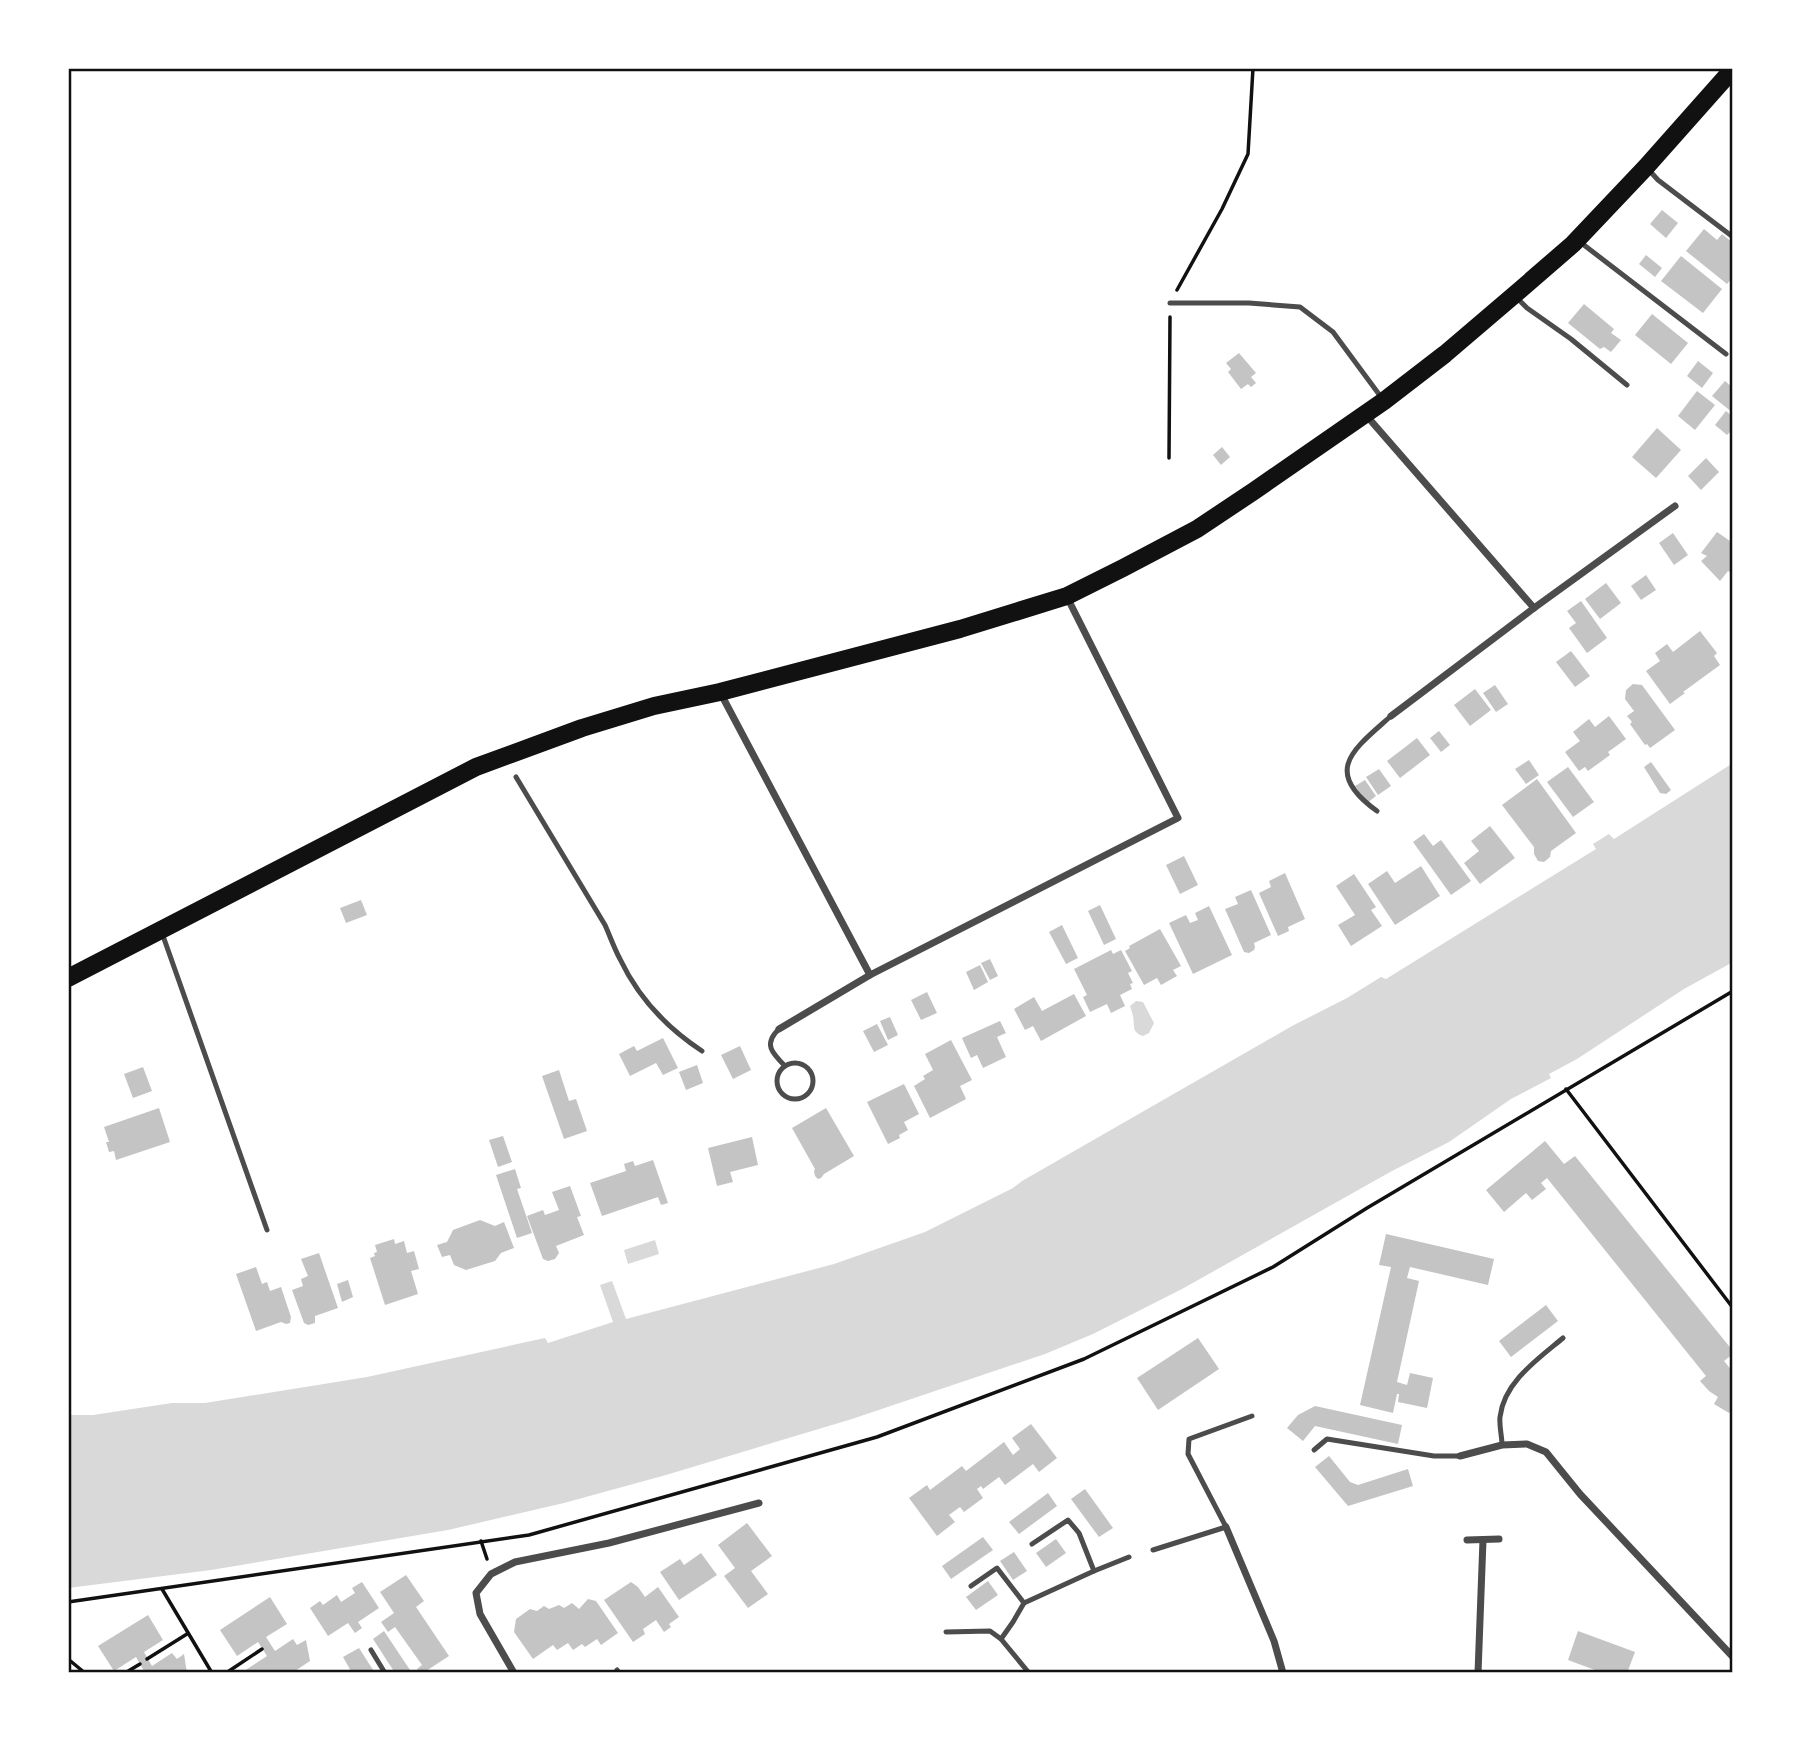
<svg xmlns="http://www.w3.org/2000/svg" width="1801" height="1741" font-family="Manrope,sans-serif">
<style>
.water{fill:#d9d9d9}
.building{fill:#c4c4c4}
.lines{fill:none;stroke-linecap:round;stroke-linejoin:round}
.path{stroke:#111;stroke-width:3.5}
.service{stroke:#4c4c4c;stroke-width:5}
.minor{stroke:#4c4c4c;stroke-width:7}
.primary{stroke:#111;stroke-width:18}
.neatline{fill:none;stroke:#111;stroke-width:2.5}
</style>
<rect width="100%" height="100%" fill="#fff"/>
<!-- water -->
<g class="water">
<path d="M1733 763V962L1684 989 1577 1059 1549 1074 1551 1078 1511 1099 1449 1142 1392 1171 1182 1289 1093 1334 1045 1354 852 1419 666 1475 564 1503 448 1530 211 1570 68 1588V1414L73 1415H93L172 1403H205L367 1377 545 1338 548 1343 613 1322 600 1285 612 1281 626 1319 834 1264 925 1232 1013 1188 1022 1181 1292 1026 1347 998 1381 977 1386 979 1596 849 1593 844 1609 834 1614 839Z"/>
<path d="M1136 1001 1143 1002 1154 1023 1149 1033 1143 1036C1131 1032 1135 1026 1133 1016 1132 1012 1131 1009 1130 1006Z"/>
<path d="M655 1240 659 1254 628 1264 624 1250Z"/>
</g>
<!-- building -->
<g class="building">
<path d="M1662 210 1678 223 1666 238 1650 224Z"/>
<path d="M1704 229 1717 240 1722 234 1733 243V277L1727 284 1686 251Z"/>
<path d="M1646 255 1662 268 1655 277 1639 264Z"/>
<path d="M1681 256 1722 289 1703 313 1661 281Z"/>
<path d="M1584 304 1614 329 1611 333 1621 340 1611 352 1604 347 1600 349 1568 323Z"/>
<path d="M1652 314 1688 343 1671 364 1635 335Z"/>
<path d="M1239 353 1256 373 1251 377 1256 383 1251 387 1248 384 1241 389 1228 372 1231 369 1226 363Z"/>
<path d="M1698 361 1713 373 1702 388 1687 376Z"/>
<path d="M1725 381 1733 388V413L1712 396Z"/>
<path d="M1697 391 1715 405 1695 430 1678 416Z"/>
<path d="M1726 411 1733 417V429L1727 435 1715 425Z"/>
<path d="M1657 428 1681 450 1656 478 1632 457Z"/>
<path d="M1222 447 1230 457 1221 465 1213 455Z"/>
<path d="M1706 458 1719 472 1701 490 1688 476Z"/>
<path d="M1717 532 1733 543V574L1728 571 1720 581 1701 561 1707 556 1701 553Z"/>
<path d="M1673 533 1688 555 1674 565 1659 543Z"/>
<path d="M1646 575 1656 590 1641 600 1631 586Z"/>
<path d="M1606 583 1621 603 1600 619 1585 599Z"/>
<path d="M1581 601 1607 638 1587 653 1569 628 1576 623 1567 611Z"/>
<path d="M1700 631 1717 653 1714 656 1720 665 1683 692 1685 693 1670 704 1646 671 1660 661 1655 653 1667 644 1673 652Z"/>
<path d="M1571 651 1590 676 1575 687 1556 662Z"/>
<path d="M1633 684 1642 685 1675 730 1650 748 1647 744 1645 745 1630 724 1632 722 1627 716 1634 711 1625 699 1626 690Z"/>
<path d="M1495 685 1508 704 1496 712 1483 693Z"/>
<path d="M1475 689 1491 710 1470 726 1454 705Z"/>
<path d="M1609 716 1626 739 1608 752 1610 755 1588 771 1585 767 1579 771 1565 752 1580 741 1573 732 1589 719 1595 727Z"/>
<path d="M1439 731 1450 745 1441 752 1430 738Z"/>
<path d="M1417 738 1430 755 1400 778 1387 761Z"/>
<path d="M1529 760 1539 775 1526 784 1515 769Z"/>
<path d="M1651 762 1671 790 1666 794 1660 793 1644 767Z"/>
<path d="M1568 767 1594 802 1573 817 1547 782Z"/>
<path d="M1379 769 1391 786 1378 795 1366 777Z"/>
<path d="M1537 779 1576 833 1551 851 1550 857 1544 862 1538 861 1534 854V847L1502 805Z"/>
<path d="M1365 780 1376 796 1367 803 1355 786Z"/>
<path d="M1490 826 1515 858 1480 884 1464 863 1479 851 1471 841Z"/>
<path d="M1424 834 1433 846 1441 840 1471 881 1451 895 1413 842Z"/>
<path d="M1184 856 1198 885 1180 894 1166 865Z"/>
<path d="M1421 866 1440 896 1395 925 1368 884 1387 871 1395 883Z"/>
<path d="M1285 873 1305 919 1288 927 1289 931 1278 936 1259 893 1271 887 1269 881Z"/>
<path d="M1354 874 1376 907 1371 910 1382 926 1351 946 1338 925 1355 915 1336 886Z"/>
<path d="M1251 890 1271 935 1254 943 1255 947 1254 950 1249 953 1244 952 1225 909 1238 904 1235 897Z"/>
<path d="M361 900 367 915 346 923 340 908Z"/>
<path d="M1100 905 1116 939 1104 945 1088 911Z"/>
<path d="M1209 906 1232 955 1193 974 1169 923 1186 915 1190 923 1198 920 1195 913Z"/>
<path d="M1062 925 1078 958 1066 964 1049 932Z"/>
<path d="M1160 929 1181 966 1173 970 1177 976 1161 985 1157 978 1144 985 1125 951 1130 948 1129 946Z"/>
<path d="M1111 950 1113 954 1121 950 1132 971 1128 973 1133 983 1130 984 1132 989 1120 995 1125 1006 1111 1013 1107 1004 1090 1012 1083 997 1087 995 1074 969Z"/>
<path d="M990 959 998 976 990 980 981 963Z"/>
<path d="M980 965 988 982 974 990 966 972Z"/>
<path d="M927 992 937 1013 921 1020 911 1000Z"/>
<path d="M1074 994 1086 1016 1041 1041 1033 1026 1025 1030 1014 1009 1034 997 1042 1011Z"/>
<path d="M890 1017 898 1035 888 1040 880 1021Z"/>
<path d="M1000 1021 1006 1033 997 1037 1006 1057 983 1068 977 1055 971 1058 962 1038Z"/>
<path d="M877 1024 888 1045 874 1052 863 1031Z"/>
<path d="M663 1038 678 1068 663 1075 656 1063 630 1076 619 1054 634 1046 637 1051Z"/>
<path d="M951 1040 972 1080 960 1086 966 1099 930 1118 914 1086 925 1079 923 1076 933 1070 925 1054Z"/>
<path d="M740 1046 751 1070 733 1079 721 1055Z"/>
<path d="M697 1065 703 1083 686 1090 679 1072Z"/>
<path d="M143 1067 152 1091 133 1098 124 1074Z"/>
<path d="M559 1070 569 1101 576 1099 587 1131 564 1139 542 1076Z"/>
<path d="M904 1084 919 1114 904 1122 908 1130 899 1135 900 1138 888 1144 867 1102Z"/>
<path d="M159 1108 170 1142 116 1160 114 1151 109 1152 106 1142H109L104 1127Z"/>
<path d="M826 1108 854 1156 824 1174 821 1178 818 1179 815 1176 814 1171 815 1169 792 1128Z"/>
<path d="M503 1136 512 1162 498 1167 489 1140Z"/>
<path d="M752 1137 758 1165 730 1172 733 1182 717 1186 708 1148Z"/>
<path d="M1545 1141 1564 1164 1575 1156 1733 1351V1354L1724 1361 1733 1372V1407L1729 1413 1714 1404 1718 1397 1709 1391 1700 1381 1706 1376 1547 1178 1541 1183 1546 1189 1532 1200 1526 1193 1504 1212 1486 1190Z"/>
<path d="M653 1160 668 1203 661 1205 658 1197 602 1216 590 1183 626 1171 624 1164 633 1161 635 1166Z"/>
<path d="M515 1169 521 1188 517 1189 532 1233 517 1238 496 1175Z"/>
<path d="M570 1186 581 1216 577 1217 584 1235 556 1246 559 1253 555 1259 548 1261 543 1259 527 1216 543 1210 545 1215 559 1210 552 1192Z"/>
<path d="M480 1220 495 1226 504 1222 514 1248 501 1253 495 1261 466 1270 454 1265 450 1255 442 1257 437 1245 447 1242 453 1230Z"/>
<path d="M1386 1234 1494 1259 1488 1285 1410 1267 1407 1278 1419 1281 1397 1382 1407 1385 1410 1373 1433 1378 1427 1408 1398 1402 1399 1394H1397L1393 1413 1360 1405 1391 1267 1379 1265Z"/>
<path d="M394 1239 395 1244 404 1241 407 1253 414 1251 419 1269 411 1271 418 1294 385 1305 370 1258 375 1256 374 1253 377 1252 375 1245Z"/>
<path d="M319 1253 338 1308 315 1316V1323L308 1325 304 1323 292 1290 303 1286 301 1279 308 1276 301 1259Z"/>
<path d="M256 1267 262 1284 267 1282 270 1291 281 1287 291 1317 290 1323 286 1324 281 1322 256 1331 236 1274Z"/>
<path d="M348 1280 353 1297 342 1302 337 1284Z"/>
<path d="M1546 1305 1558 1321 1511 1357 1499 1341Z"/>
<path d="M1198 1338 1219 1369 1158 1410 1137 1378Z"/>
<path d="M1315 1406 1402 1425 1398 1444 1315 1426 1303 1441 1287 1428 1298 1415Z"/>
<path d="M1031 1424 1057 1458 1039 1472 1033 1464 1005 1485 999 1477 983 1489 981 1486 977 1489 983 1498 964 1512 960 1507 949 1515 955 1522 937 1536 909 1498 927 1485 930 1490 962 1466 966 1471 1004 1442 1013 1455 1020 1449 1012 1438Z"/>
<path d="M1329 1456 1350 1482 1358 1485 1408 1469 1413 1486 1348 1506 1315 1467Z"/>
<path d="M1085 1489 1113 1528 1099 1537 1071 1499Z"/>
<path d="M1048 1493 1057 1506 1019 1534 1009 1522Z"/>
<path d="M747 1523 772 1556 751 1571 768 1594 748 1608 724 1576 735 1568 718 1545Z"/>
<path d="M983 1537 993 1550 951 1579 942 1566Z"/>
<path d="M1056 1539 1066 1553 1046 1567 1036 1553Z"/>
<path d="M1014 1552 1027 1571 1013 1580 1000 1561Z"/>
<path d="M701 1553 717 1575 679 1600 660 1572 680 1559 684 1565Z"/>
<path d="M406 1575 424 1601 416 1607 449 1656 423 1673H420L417 1669 422 1665 395 1627 388 1632 381 1622 394 1613 380 1592Z"/>
<path d="M988 1581 998 1595 976 1610 966 1597Z"/>
<path d="M362 1582 379 1608 358 1622 362 1628 355 1633 348 1623 328 1636 310 1608 320 1601 323 1605 337 1595 341 1602 355 1593 352 1588Z"/>
<path d="M631 1582 638 1587 645 1597 658 1587 679 1617 669 1624 671 1627 664 1632 656 1620 643 1629 645 1634 633 1642 604 1600Z"/>
<path d="M270 1597 287 1624 266 1637 275 1651 293 1639 297 1645 306 1640 310 1661 292 1673H241L267 1656 258 1642 237 1656 220 1630Z"/>
<path d="M588 1599 596 1601 618 1633 601 1645 597 1639 585 1647 582 1644 573 1650 568 1643 557 1650 553 1645 533 1659 514 1632 516 1619 530 1609 537 1611 544 1606 549 1609 559 1605 564 1608 572 1603 579 1609Z"/>
<path d="M148 1615 163 1640 144 1652 152 1666 172 1653 177 1659 184 1654 187 1673H141L144 1671 136 1657 114 1671 98 1646Z"/>
<path d="M384 1631 412 1673H395L373 1639Z"/>
<path d="M1578 1631 1635 1652 1627 1673H1603L1568 1660Z"/>
<path d="M359 1648 375 1673H352L343 1657Z"/>
</g>
<g class="lines">
<!-- path -->
<g class="path">
<path d="M1177 290 1222 209 1248 154 1253 68"/>
<path d="M1169 458 1170 317"/>
<path d="M1566 1089 1733 1308"/>
<path d="M481 1541 487 1559"/>
<path d="M162 1589 212 1673"/>
<path d="M68 1602 529 1535 877 1437 1084 1359 1273 1267 1367 1208 1733 991"/>
<path d="M68 1659 85 1673"/>
<path d="M147 1659 187 1634"/>
<path d="M125 1673 140 1664"/>
<path d="M226 1673 262 1649"/>
</g>
<!-- service -->
<g class="service">
<path d="M1648 169 1658 180 1733 237"/>
<path d="M1580 242 1726 354"/>
<path d="M1517 298 1527 308 1571 339 1627 385"/>
<path d="M1170 303H1249L1300 307 1333 332 1381 397"/>
<path d="M516 777 605 925C610 936 614 948 620 959 638 997 667 1028 702 1051"/>
<path d="M1377 811C1321 771 1354 749 1391 716"/>
<path d="M162 933 267 1230"/>
<path d="M779 1029C763 1044 772 1053 785 1066"/>
<circle cx="795" cy="1081" r="18"/>
<path d="M1502 1445C1502 1436 1499 1426 1500 1417 1504 1382 1538 1359 1563 1338"/>
<path d="M1314 1450 1327 1439 1434 1456H1460"/>
<path d="M1153 1550 1226 1527 1188 1454 1189 1439 1252 1416"/>
<path d="M1094 1571 1129 1557"/>
<path d="M971 1586 997 1568 1024 1603"/>
<path d="M946 1632 990 1631 1001 1639"/>
<path d="M371 1650 385 1673"/>
<path d="M617 1670 619 1673"/>
<path d="M1029 1673 1001 1639 1013 1622 1024 1603 1094 1571 1079 1533 1068 1520 1032 1544"/>
</g>
<!-- minor -->
<g class="minor">
<path d="M1365 414 1534 608"/>
<path d="M721 694 870 975 1178 818 1067 597"/>
<path d="M1391 716 1534 608 1675 506"/>
<path d="M779 1029 870 975"/>
<path d="M1460 1456 1502 1445 1527 1444 1546 1452 1580 1494 1733 1657"/>
<path d="M1226 1527 1274 1641 1283 1673"/>
<path d="M1467 1540 1499 1539"/>
<path d="M514 1673 480 1614 476 1593 491 1574 515 1562 609 1543 759 1503"/>
<path d="M1478 1673 1483 1540"/>
</g>
<!-- primary -->
<path class="primary" d="M68 978 476 767 582 728 654 706 720 692 960 629 1067 596 1123 568 1197 529 1254 491 1384 401 1445 354 1520 290 1573 244 1646 167 1733 69"/>
</g>
<!-- border -->
<rect width="1801" height="1741" fill="none" stroke="#ffffff" stroke-width="140"/>
<rect x="70" y="70" width="1661" height="1601" class="neatline"/>
</svg>
